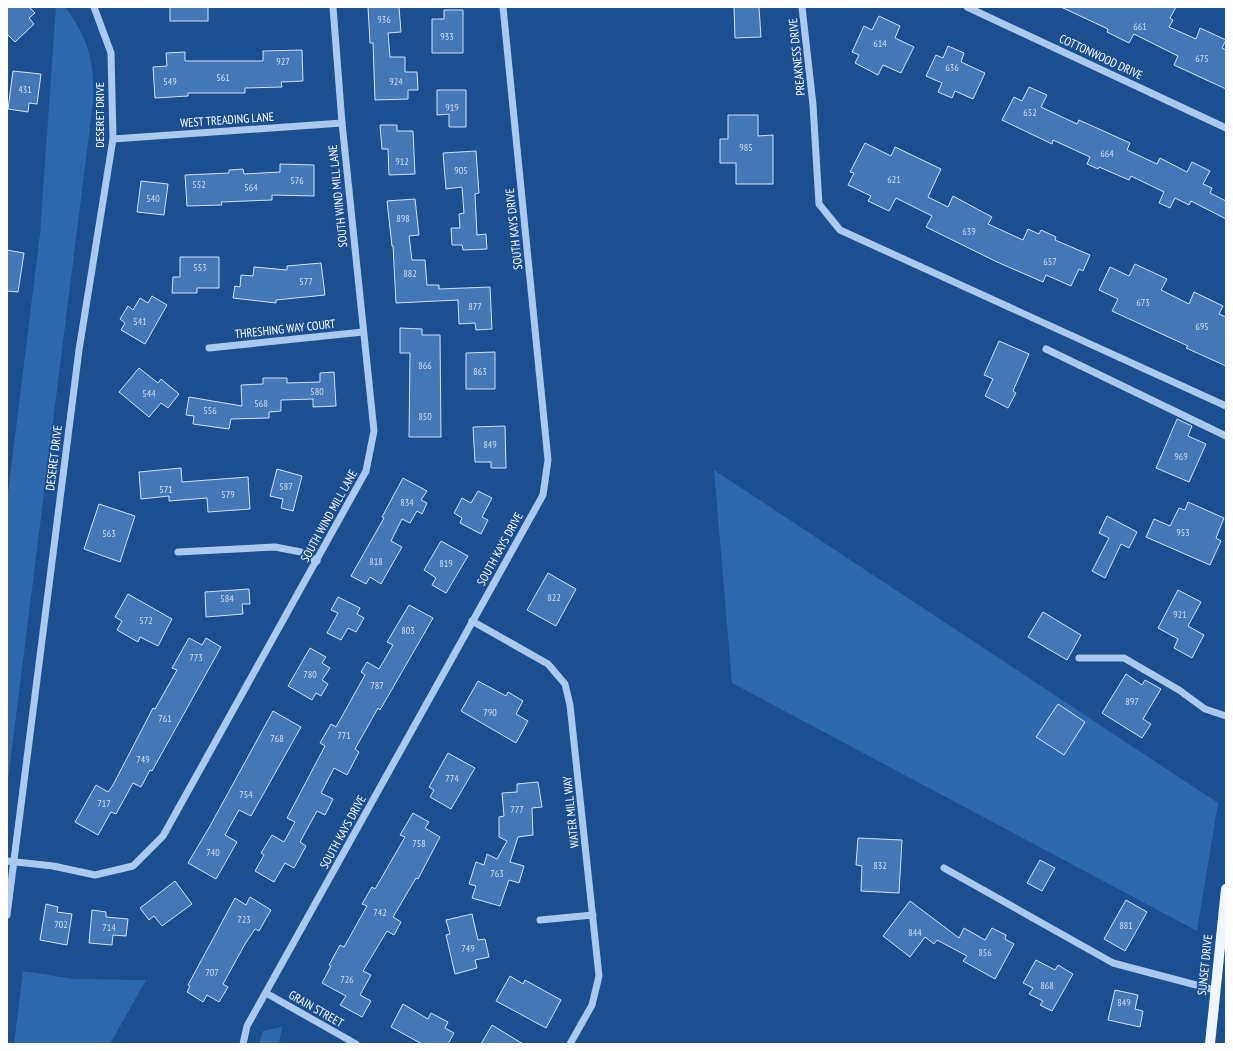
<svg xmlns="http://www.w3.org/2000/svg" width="1233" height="1051" font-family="'PT Sans Narrow',sans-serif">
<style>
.green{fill:#2e69ad}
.building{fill:#4478b7;stroke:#cfe3fa}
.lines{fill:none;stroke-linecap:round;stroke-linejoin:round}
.minor{stroke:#a9c9ee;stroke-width:7}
.major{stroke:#f0f6ff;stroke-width:10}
.labels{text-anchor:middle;stroke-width:3.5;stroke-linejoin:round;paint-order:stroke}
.number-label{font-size:10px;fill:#d0dded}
.street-label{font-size:12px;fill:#fff;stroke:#1b4f8f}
</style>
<rect width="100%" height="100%" fill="#1b4f8f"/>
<!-- green -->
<g class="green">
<path d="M56 7H65C89 39 95 64 93 103L7 788V501L40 234Z"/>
<path d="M714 470 1218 803 1197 931 732 683Z"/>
<path d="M23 971 74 979 146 980 110 1044H14Z"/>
<path d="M282 1027 279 1044H259L263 1031Z"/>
</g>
<!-- building -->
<g class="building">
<path d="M7 7H29L35 13 29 18 34 24 15 42 7 34Z"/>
<rect x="170" y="7" width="38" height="14"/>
<path d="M368 7H399L401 32 388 33 390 57H405V72H417L418 90H408V99L375 100 373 43H370Z"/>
<path d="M734 7H759L761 37 735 38Z"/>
<path d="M1061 7H1176L1170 18 1173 20 1169 27 1196 39 1200 28 1226 40 1222 48 1226 50V89L1174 65 1178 56 1134 34 1129 43 1107 32 1108 29Z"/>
<path d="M444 10H463V53H432V19H444Z"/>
<path d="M879 16 900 26 895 38 914 47 901 73 883 65 878 75 855 63 859 55 852 52 864 26 872 30Z"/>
<path d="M948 46 964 53 961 62 985 73 973 99 955 91 952 98 938 92 942 83 926 76 936 55 943 58Z"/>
<path d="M302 50 303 81 281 82 282 87 245 88V93H188V96L155 98 153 67 167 66 166 53 185 52V61H263V51Z"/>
<path d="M13 71 41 74 37 104 29 103 28 112 8 109Z"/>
<path d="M1029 87 1047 95 1041 107 1077 124 1079 120 1130 143 1127 150 1157 164 1160 158 1187 172 1192 162 1210 171 1203 184 1212 188 1210 193 1226 201V219L1191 201 1189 205 1175 198 1170 208 1159 203 1164 192 1131 176 1129 180 1099 167 1098 169 1087 164 1090 157 1053 140 1052 144 1002 120 1014 97 1022 101Z"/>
<path d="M437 90H466V127H449V114L437 115Z"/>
<path d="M728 115H758V136L773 135V184H736V163H720V139H728Z"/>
<path d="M380 125H397V131H413L415 174 389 175 388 149H382Z"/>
<path d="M865 143 891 156 895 147 941 169 928 197 948 207 953 196 992 217 988 224 1023 240 1028 229 1039 234 1041 230 1056 237 1055 240 1090 255 1083 271 1079 269 1071 286 1046 275 1043 282 997 262 926 227 932 216 896 198 889 211 868 201 871 196 848 185 854 173 850 172Z"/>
<path d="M476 151 479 193 475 194 477 235 486 234 487 249 463 250 462 245H452L451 228H460L459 214 464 213 462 187 446 189 443 153Z"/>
<path d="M280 164 314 165V196L272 195V200L221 202 222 205 187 206 185 175 229 173V170L243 169 244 174 280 172Z"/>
<path d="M141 181 168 184 164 215 137 212Z"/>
<path d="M415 199 419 235 409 236 412 260H425L427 285H439V289L490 287 492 329 476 330 475 323 459 324 458 300 396 303 393 246H392L387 201Z"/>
<path d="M7 250 24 253 18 292 7 291Z"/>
<path d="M180 257H219V288H197V293H172L173 277H180Z"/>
<path d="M321 263 325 295 276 300V303L233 298 235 286 240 287 241 275 253 276 254 267 287 270V266Z"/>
<path d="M1135 264 1167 279 1161 290 1189 304 1194 292 1223 306 1219 314 1226 317V366L1186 348 1188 346 1112 311 1118 299 1099 290 1110 267 1129 276Z"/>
<path d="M152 296 167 305 145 344 121 330 125 323 120 319 128 306 133 310 140 298 148 303Z"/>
<path d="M400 328 422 329V335H440L441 437H409L410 353H400Z"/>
<path d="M999 341 1029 354 1013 391 1016 393 1008 408 985 396 993 379 984 375Z"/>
<path d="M495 352V389H466V353Z"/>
<path d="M139 368 158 383 161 379 179 394 168 408 161 403 149 417 119 392Z"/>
<path d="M334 372 336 406 313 407V399L281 400V411L269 412V418L231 419 229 429 193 424 194 416 186 415 189 397 242 406 241 385 263 384V378H287V383L320 382V373Z"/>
<path d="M1177 419 1192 426 1188 436 1206 444 1189 482 1156 468Z"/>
<path d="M505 426 506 468H491V462H475L473 427Z"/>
<path d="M181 468 182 482 248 477 250 509 208 512 207 498 169 501V496L141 499 139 472Z"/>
<path d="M277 469 302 476 293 511 281 508 283 499 270 496Z"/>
<path d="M403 478 427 491 421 500 427 503 422 514 417 511 410 523 402 519 391 541 402 547 381 584 370 577 366 584 351 576 384 518 382 517Z"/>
<path d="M478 491 492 498 482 517 488 520 481 534 460 523 462 518 454 513 462 498 471 503Z"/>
<path d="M1188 502 1224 518 1216 538 1221 541 1210 565 1146 537 1154 519 1170 526 1179 508 1185 510Z"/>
<path d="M99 504 135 516 120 562 84 549Z"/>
<path d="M1107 516 1137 532 1129 548 1121 544 1105 578 1092 571 1109 538 1099 533Z"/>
<path d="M441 541 468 556 446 593 432 585 436 578 424 570Z"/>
<path d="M548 573 576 589 556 626 527 610Z"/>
<path d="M249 589 250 604H242L243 614 206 617 205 592Z"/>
<path d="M1178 590 1201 602 1188 626 1204 635 1192 658 1174 648 1178 639 1158 628Z"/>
<path d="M128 594 172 619 158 646 140 637 138 642 117 630 122 621 115 617Z"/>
<path d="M338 597 360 608 357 614 364 618 356 632 348 628 341 640 327 633 338 613 331 610Z"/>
<path d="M409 605 433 618 380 710 378 708 355 749 359 752 347 775 334 768 321 793 333 799 325 815 317 811 300 842 306 846 294 868 285 863 274 882 255 871 264 855 261 853 272 835 284 842 295 822 287 818 325 746 320 743 331 724 336 727 365 675 361 672 367 662 379 669 393 645 387 642Z"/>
<path d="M1043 612 1081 635 1067 660 1028 637Z"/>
<path d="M189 638 202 645 206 638 221 647 152 771 150 770 141 787 133 783 116 814 111 812 98 835 75 822 96 785 108 792 113 785 153 708 155 709 177 670 172 668Z"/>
<path d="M310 648 326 657 322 663 330 668 322 680 328 684 321 696 316 693 312 700 288 686Z"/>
<path d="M1126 674 1142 685 1145 680 1161 689 1143 719 1151 724 1142 738 1102 713Z"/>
<path d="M478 681 506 696 508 692 523 701 516 714 528 721 516 743 461 711Z"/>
<path d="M1058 704 1085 722 1064 755 1036 737Z"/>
<path d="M273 711 301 727 251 816 239 810 225 835 237 842 216 879 188 863 210 826Z"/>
<path d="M448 753 475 768 451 809 430 797 434 790 429 787Z"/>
<path d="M538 782 542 807 532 808 533 835 518 837 510 862 524 866 519 883 509 880 500 906 472 898 476 886 469 884 476 862 484 865 487 854 497 859 507 841 499 837V817L504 816 502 793 517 792V784Z"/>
<path d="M413 813 429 822 425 828 440 837 418 879 416 878 393 917 401 922 394 935 387 931 363 971 371 975 360 995 371 1001 362 1017 340 1005 346 996 322 983 331 966 329 965 340 945 344 947 367 906 362 904 372 887 375 889 405 837 400 835Z"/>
<path d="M858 838 902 840 899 893 861 891 862 866 856 865Z"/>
<path d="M1040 860 1055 868 1042 891 1027 883Z"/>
<path d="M175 881 192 904 162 926 154 916 149 920 140 908Z"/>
<path d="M250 897 271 910 259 931 255 929 245 944 223 984 228 987 219 1002 207 995 203 1002 187 992 190 986 188 985 235 898 246 905Z"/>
<path d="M1126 900 1147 912 1125 951 1104 939Z"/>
<path d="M910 901 959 938 964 928 985 940 992 928 1006 935 1005 939 1014 944 995 979 963 961 967 956 937 940 934 944 925 937 910 957 883 936Z"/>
<path d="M46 904 58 907 57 912 72 914 67 945 40 940Z"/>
<path d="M92 910 106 912V917L128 919 126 936 113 935 112 945 89 943Z"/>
<path d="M472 914 478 940 485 939 489 957 475 960 477 968 455 974 446 935 450 934 446 920Z"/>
<path d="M1036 960 1055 970 1058 965 1073 974 1052 1011 1040 1005 1043 1001 1029 994 1033 988 1023 983Z"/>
<path d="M510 976 523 984 525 980 561 1000 546 1028 496 1001Z"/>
<path d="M1115 990 1138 995 1135 1009 1143 1011 1140 1027 1108 1020Z"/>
<path d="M403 1004 428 1019 431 1013 448 1022 445 1028 454 1033 448 1044H422L391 1027Z"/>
<path d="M492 1025 523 1044H481Z"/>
</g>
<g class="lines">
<!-- minor -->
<g class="minor">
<path d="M802 7 813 105 819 204 840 230 1226 406"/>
<path d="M967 7 1226 128"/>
<path d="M113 139 342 123"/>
<path d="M209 348 363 332"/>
<path d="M1046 349 1226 436"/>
<path d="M178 552 275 547 301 552 317 561"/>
<path d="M472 621 548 664 565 684 570 705 599 976 592 1005 570 1044"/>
<path d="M1079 658H1124L1179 690 1205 709 1226 716"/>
<path d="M7 861 53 866 95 875 133 866 163 836 366 471 374 431 342 123 333 7"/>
<path d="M944 868 1113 963 1215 990"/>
<path d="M7 915 79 350 113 139 111 53 94 7"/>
<path d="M540 920 593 915"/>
<path d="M266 993 356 1044"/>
<path d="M243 1044 247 1026 543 495 548 460 503 7"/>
</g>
<!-- major -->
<path class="major" d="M1210 1044 1226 889"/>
</g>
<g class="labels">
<!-- number labels -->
<g class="number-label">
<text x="384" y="23">936</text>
<text x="1140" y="30">661</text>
<text x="447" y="40">933</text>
<text x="880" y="47">614</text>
<text x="1202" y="62">675</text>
<text x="283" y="65">927</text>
<text x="952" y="71">636</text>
<text x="223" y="81">561</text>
<text x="170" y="85">549</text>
<text x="396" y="85">924</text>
<text x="25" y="93">431</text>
<text x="452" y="111">919</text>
<text x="1030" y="116">652</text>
<text x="746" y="151">985</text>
<text x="1107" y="157">664</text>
<text x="402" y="165">912</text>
<text x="461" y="174">905</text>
<text x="894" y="183">621</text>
<text x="297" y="184">576</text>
<text x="199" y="188">552</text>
<text x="251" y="191">564</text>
<text x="153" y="202">540</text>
<text x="403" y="222">898</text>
<text x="969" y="235">639</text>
<text x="1050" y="265">657</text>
<text x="200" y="271">553</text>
<text x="410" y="277">882</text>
<text x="306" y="285">577</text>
<text x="1143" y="306">673</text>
<text x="475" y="310">877</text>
<text x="140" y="325">541</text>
<text x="1202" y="330">695</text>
<text x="425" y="369">866</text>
<text x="480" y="375">863</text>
<text x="317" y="395">580</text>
<text x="149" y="397">544</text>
<text x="261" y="407">568</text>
<text x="210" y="414">556</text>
<text x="425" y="420">850</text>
<text x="490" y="448">849</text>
<text x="1181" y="460">969</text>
<text x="286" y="490">587</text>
<text x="166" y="493">571</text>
<text x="228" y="498">579</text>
<text x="407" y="506">834</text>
<text x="1183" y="536">953</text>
<text x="109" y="537">563</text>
<text x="376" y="565">818</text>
<text x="446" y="567">819</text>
<text x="554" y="601">822</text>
<text x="227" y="602">584</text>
<text x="1180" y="618">921</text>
<text x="146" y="624">572</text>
<text x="408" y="634">803</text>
<text x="196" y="661">773</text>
<text x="310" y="678">780</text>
<text x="377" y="689">787</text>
<text x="1132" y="705">897</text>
<text x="490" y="716">790</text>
<text x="165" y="722">761</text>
<text x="344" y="739">771</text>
<text x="277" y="742">768</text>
<text x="143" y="763">749</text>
<text x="452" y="782">774</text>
<text x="246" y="798">754</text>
<text x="104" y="807">717</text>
<text x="517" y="813">777</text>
<text x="419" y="847">758</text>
<text x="213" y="856">740</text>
<text x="880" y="869">832</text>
<text x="497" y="877">763</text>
<text x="380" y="916">742</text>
<text x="244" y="923">723</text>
<text x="61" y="928">702</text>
<text x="1126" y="929">881</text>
<text x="109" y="931">714</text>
<text x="915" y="936">844</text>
<text x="468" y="952">749</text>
<text x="985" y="956">856</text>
<text x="212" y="976">707</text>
<text x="347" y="983">726</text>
<text x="1047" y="989">868</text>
<text x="1124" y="1006">849</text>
</g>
<!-- street labels -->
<g class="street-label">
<text transform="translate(797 57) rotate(-96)" y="4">PREAKNESS DRIVE</text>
<text transform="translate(1101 57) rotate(25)" y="4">COTTONWOOD DRIVE</text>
<text transform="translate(100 115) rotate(-90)" y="4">DESERET DRIVE</text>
<text transform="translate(227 120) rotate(-4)" y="4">WEST TREADING LANE</text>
<text transform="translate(338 196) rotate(-96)" y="4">SOUTH WIND MILL LANE</text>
<text transform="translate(514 229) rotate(-96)" y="4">SOUTH KAYS DRIVE</text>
<text transform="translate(285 329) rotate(-6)" y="4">THRESHING WAY COURT</text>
<text transform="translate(54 458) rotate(-83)" y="4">DESERET DRIVE</text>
<text transform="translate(329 516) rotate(-61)" y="4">SOUTH WIND MILL LANE</text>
<text transform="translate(500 549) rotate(-61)" y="4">SOUTH KAYS DRIVE</text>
<text transform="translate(571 812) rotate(-96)" y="4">WATER MILL WAY</text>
<text transform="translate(343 832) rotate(-61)" y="4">SOUTH KAYS DRIVE</text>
<text transform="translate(1205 965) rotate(-84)" y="4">SUNSET DRIVE</text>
<text transform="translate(316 1009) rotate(30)" y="4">GRAIN STREET</text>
</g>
</g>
<!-- border -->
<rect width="1233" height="1051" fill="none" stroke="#ffffff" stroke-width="16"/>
</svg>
